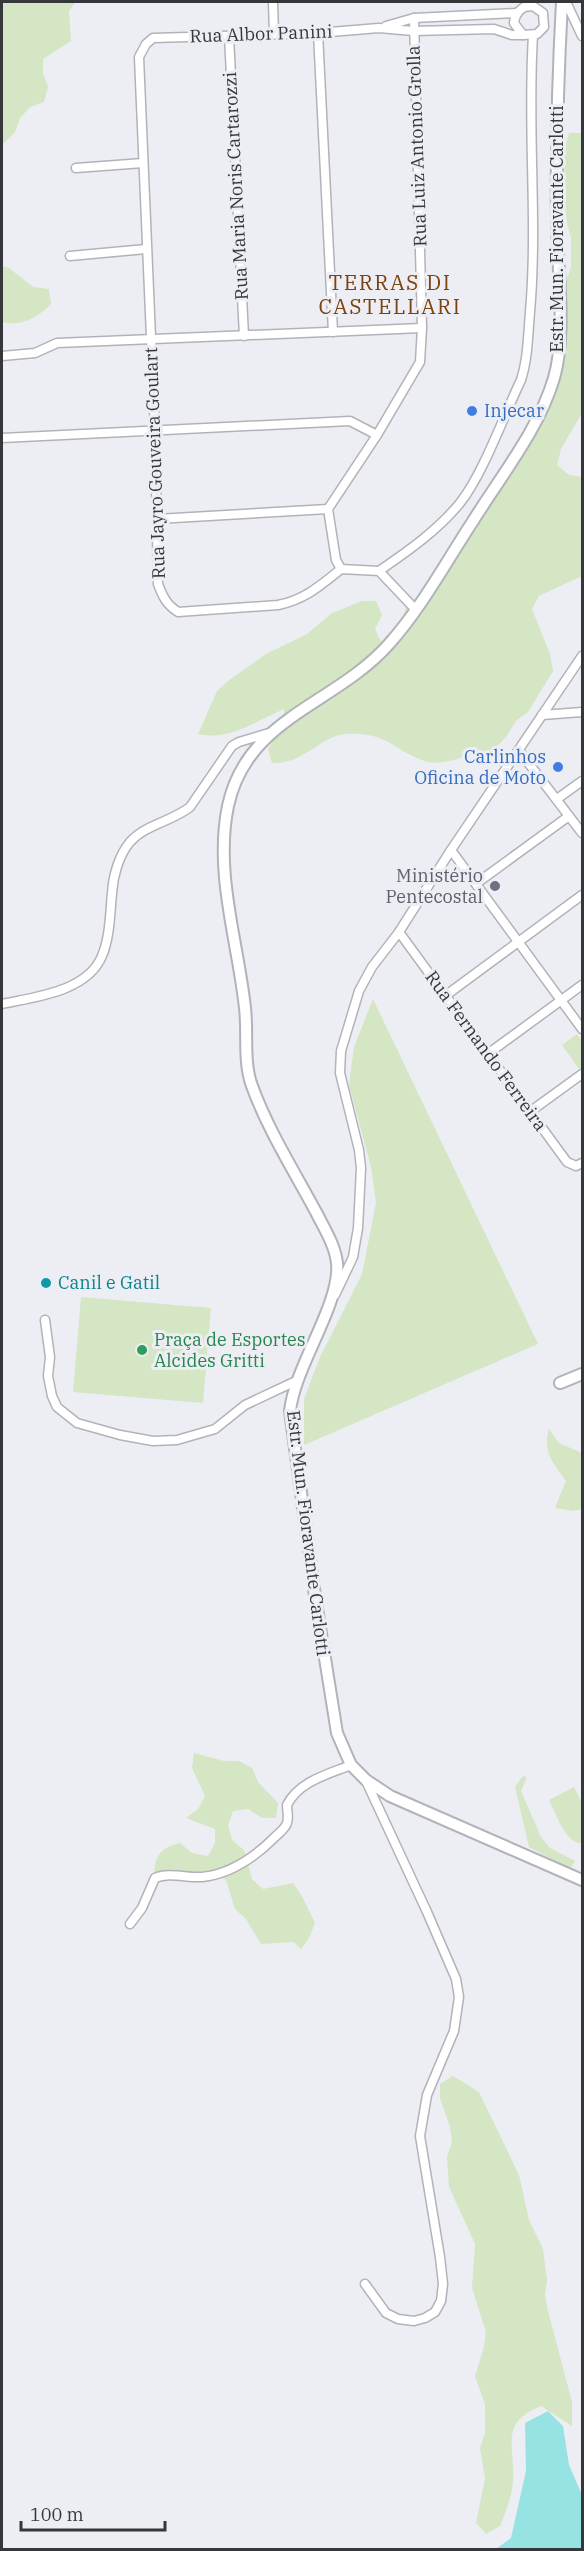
<svg xmlns="http://www.w3.org/2000/svg" width="584" height="2551" font-family="'IBM Plex Serif',serif">
<style>
.green{fill:#d4e6c3}
.water{fill:#97e2e3}
.lines{fill:none;stroke-linecap:round;stroke-linejoin:round}
.minor-casing{stroke:#b2b3ba;stroke-width:11}
.tertiary-casing{stroke:#b2b3ba;stroke-width:14}
.minor{stroke:#fff;stroke-width:8}
.tertiary{stroke:#fff;stroke-width:10}
.shop-dot{fill:#3f7fe0;stroke:#eceef4;stroke-width:2}
.worship-dot{fill:#6b7280;stroke:#eceef4;stroke-width:2}
.culture-dot{fill:#0f9aa8;stroke:#eceef4;stroke-width:2}
.leisure-dot{fill:#2e9e5b;stroke:#eceef4;stroke-width:2}
.labels{text-anchor:middle;stroke-width:6;stroke-linejoin:round;paint-order:stroke}
.street-label{font-size:18px;fill:#36373a;stroke:#eceef4}
.shop-label{font-size:18px;fill:#366cbe;stroke:#eceef4;text-anchor:start}
.worship-label{font-size:18px;fill:#5b616d;stroke:#eceef4;text-anchor:end}
.culture-label{font-size:18px;fill:#0d838f;stroke:#eceef4;text-anchor:start}
.leisure-label{font-size:18px;fill:#27864d;stroke:#eceef4;text-anchor:start}
.quarter-label{font-size:21px;letter-spacing:1.5px;fill:#7b410f;stroke:#eceef4}
</style>
<rect width="100%" height="100%" fill="#eceef4"/>
<!-- green -->
<g class="green">
<path d="M2 2H75L69 11 71 41 43 59V73L48 87 44 102 30 107 20 118 15 132 2 145Z"/>
<path d="M569 133H582V413L561 449 557 465 569 475 582 477V576L539 596 532 609 550 654 553 671 528 712 516 721 506 737 491 753C469 752 446 766 428 762 394 752 389 732 347 734 320 735 306 764 272 763L268 749 284 723V709C256 721 229 741 198 734L217 691 228 681 266 654 307 634 332 613 362 601H376L382 615 375 629 381 642 401 622 406 608 419 600 459 553 508 457 549 391 566 297V281L571 267V238L567 223 564 191 565 147Z"/>
<path d="M2 266 9 268 33 287 49 289 51 304C38 318 20 327 2 322Z"/>
<path d="M373 999 538 1344 304 1445V1399L320 1357 362 1274 376 1203 371 1167 349 1085 354 1047Z"/>
<path d="M577 1034 582 1041V1067L579 1069 562 1045Z"/>
<path d="M81 1297 211 1308 203 1403 73 1392Z"/>
<path d="M549 1429 559 1443 582 1453V1509L573 1511 555 1508 566 1481C554 1464 542 1452 549 1429Z"/>
<path d="M194 1753 224 1761H239L252 1768 258 1782 278 1803 276 1818H262L248 1809 233 1811 228 1825 232 1840 244 1850 252 1879 263 1889 293 1883 302 1896 315 1923 309 1938 301 1949 294 1942 261 1944 246 1919 235 1909 226 1880C207 1870 203 1874 184 1877 174 1878 164 1876 154 1876 155 1855 160 1848 180 1843L192 1853 208 1856 215 1843V1829L186 1818 198 1809 205 1796 192 1768Z"/>
<path d="M523 1776 527 1777 521 1791 541 1837 550 1848 575 1861 570 1869 529 1847 515 1787Z"/>
<path d="M574 1787 582 1803V1843C565 1844 556 1813 549 1800Z"/>
<path d="M453 2076 479 2092 519 2175 529 2220 543 2249 547 2280 545 2295 548 2311 572 2402V2426L541 2406C499 2423 515 2445 513 2481 512 2497 506 2511 500 2526L486 2534 476 2523 485 2479 480 2448 485 2433V2405L475 2376 484 2347 486 2332 472 2288 475 2244 449 2187 447 2157 452 2142 450 2127 440 2098V2084Z"/>
</g>
<!-- water -->
<path class="water" d="M548 2411 563 2426 569 2465 582 2495V2549H496L511 2538 526 2471 525 2423Z"/>
<g class="lines">
<!-- minor casing -->
<g class="minor-casing">
<g id="minor">
<path d="M273 2 274 34"/>
<path d="M566 2 582 36"/>
<path d="M524 7 533 6 543 13 544 27 537 34 523 35 514 23C515 11 523 8 532 2"/>
<path d="M386 26 414 18 516 13"/>
<path d="M318 33 333 332"/>
<path d="M229 36 244 336"/>
<path d="M76 168 143 163"/>
<path d="M70 256 146 249"/>
<path d="M2 356 35 353 57 343 422 328"/>
<path d="M2 438 350 421 377 435"/>
<path d="M157 519 328 509"/>
<path d="M341 569 336 560 328 509 377 435 420 362 422 328 414 18"/>
<path d="M379 571C408 551 437 531 460 503 483 474 504 415 521 380 528 358 528 335 530 312 538 220 527 128 533 36"/>
<path d="M416 610 379 571 341 569C320 586 304 600 278 605L178 612C166 604 163 597 158 584L155 431 139 57 146 44 153 38 318 33 379 28 413 31 494 29 512 35H523"/>
<path d="M542 715 582 712"/>
<path d="M520 752 582 833"/>
<path d="M557 799 582 781"/>
<path d="M451 850 582 1029"/>
<path d="M477 883 569 816"/>
<path d="M399 932 567 1162 576 1166 582 1163"/>
<path d="M445 996 582 895"/>
<path d="M2 1004C34 997 87 992 102 956 110 937 110 914 112 893 113 876 119 855 130 842 146 824 171 822 190 807L232 746 239 742 269 733"/>
<path d="M489 1053 582 985"/>
<path d="M531 1111 582 1074"/>
<path d="M335 1295 353 1257 358 1228 361 1168 359 1150 340 1073 341 1051 359 991 372 967 399 932 451 850 582 656"/>
<path d="M45 1320 50 1357 48 1376 52 1396 57 1407 77 1423 120 1435 153 1441 177 1440 215 1429 245 1405 296 1381"/>
<path d="M130 1924 142 1908 155 1878C169 1872 187 1878 202 1877 231 1874 255 1857 275 1837 279 1833 285 1829 287 1823 289 1818 287 1810 287 1805 299 1781 329 1774 351 1765"/>
<path d="M365 2284 386 2313 398 2319 414 2321 425 2318 435 2312 441 2301 443 2284 440 2257 420 2136 427 2095 454 2031 459 1997 456 1979 427 1912 366 1781"/>
</g>
</g>
<!-- tertiary casing -->
<g class="tertiary-casing">
<g id="tertiary">
<path d="M562 2C558 75 556 148 557 221 557 268 567 333 554 378 539 429 501 476 473 521 446 562 422 607 389 644 335 705 247 717 228 806 214 873 238 942 245 1008 248 1033 243 1062 252 1086 268 1130 294 1171 316 1212 324 1228 335 1245 337 1263 341 1304 295 1365 290 1411L315 1596 337 1733 351 1765 366 1780 390 1796 582 1880"/>
<path d="M560 1383 582 1374"/>
</g>
</g>
<!-- minor -->
<use href="#minor" class="minor"/>
<!-- tertiary -->
<use href="#tertiary" class="tertiary"/>
</g>
<!-- markers -->
<g class="shop-dot">
<circle cx="472" cy="411" r="6"/>
<circle cx="558" cy="767" r="6"/>
</g>
<circle class="worship-dot" cx="495" cy="886" r="6"/>
<circle class="culture-dot" cx="46" cy="1283" r="6"/>
<circle class="leisure-dot" cx="142" cy="1350" r="6"/>
<g class="labels">
<!-- street labels -->
<g class="street-label">
<text transform="translate(261 34) rotate(-2)" y="6">Rua Albor Panini</text>
<text transform="translate(417 146) rotate(-92)" y="6">Rua Luiz Antonio Grolla</text>
<text transform="translate(236 186) rotate(-93)" y="6">Rua Maria Noris Cartarozzi</text>
<text transform="translate(557 229) rotate(-90)" y="6">Estr. Mun. Fioravante Carlotti</text>
<text transform="translate(155 463) rotate(-92)" y="6">Rua Jayro Gouveira Goulart</text>
<text transform="translate(486 1051) rotate(54)" y="6">Rua Fernando Ferreira</text>
<text transform="translate(308 1533) rotate(83)" y="6">Estr. Mun. Fioravante Carlotti</text>
</g>
<!-- shop labels -->
<g class="shop-label">
<text x="484" y="417">Injecar</text>
<text x="546" y="763" text-anchor="end">Carlinhos<tspan x="546" dy="21">Oficina de Moto</tspan></text>
</g>
<!-- worship labels -->
<g class="worship-label">
<text x="483" y="882">Ministério<tspan x="483" dy="21">Pentecostal</tspan></text>
</g>
<!-- culture labels -->
<g class="culture-label">
<text x="58" y="1289">Canil e Gatil</text>
</g>
<!-- leisure labels -->
<g class="leisure-label">
<text x="154" y="1346">Praça de Esportes<tspan x="154" dy="21">Alcides Gritti</tspan></text>
</g>
<!-- quarter labels -->
<g class="quarter-label">
<text x="390" y="290">TERRAS DI<tspan x="390" dy="24">CASTELLARI</tspan></text>
</g>
</g>
<!-- border -->
<rect width="584" height="2551" fill="none" stroke="#36373a" stroke-width="6"/>
<!-- scale -->
<path d="M21 2521v9h144v-9" fill="none" stroke="#36373a" stroke-width="3"/>
<text x="30" y="2521" font-size="18" fill="#36373a" stroke="#eceef4" stroke-width="4.5" paint-order="stroke">100 m</text>
</svg>
